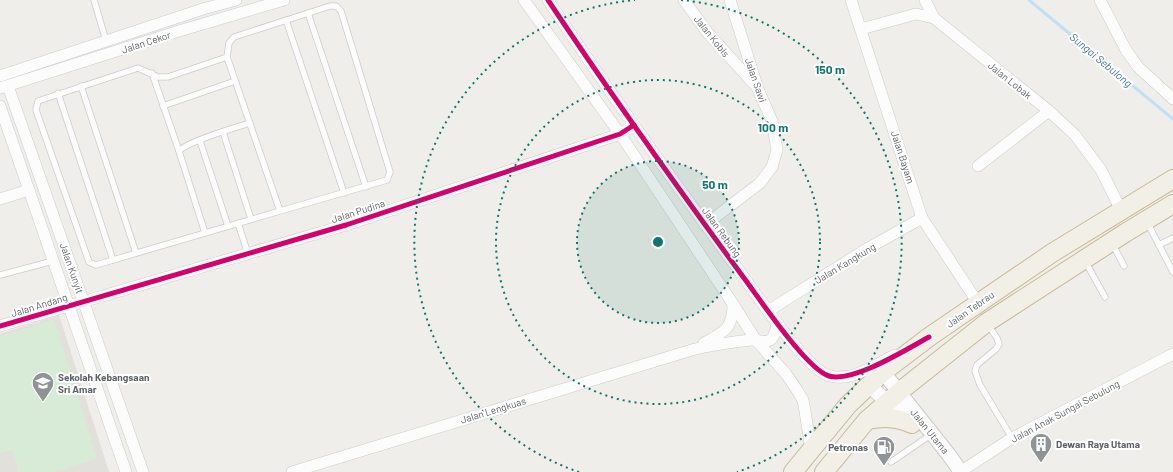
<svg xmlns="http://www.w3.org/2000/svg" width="1173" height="472" font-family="Barlow,sans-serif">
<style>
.education{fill:#e2e0da}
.pitch{fill:#d8ebd6}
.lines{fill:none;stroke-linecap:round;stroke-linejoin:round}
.stream{stroke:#bfe0f9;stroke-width:3}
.service-casing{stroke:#cbcccc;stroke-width:7}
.minor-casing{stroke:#cbcccc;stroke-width:12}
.tertiary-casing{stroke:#cbcccc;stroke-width:16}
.trunk-casing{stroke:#c8b996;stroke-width:20}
.service{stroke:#fdfcfc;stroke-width:5.5}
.minor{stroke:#fdfcfc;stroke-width:11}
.tertiary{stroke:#fdfcfc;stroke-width:14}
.trunk{stroke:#f2f0e6;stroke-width:18}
.cycleway-casing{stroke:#fff;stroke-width:8}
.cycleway{stroke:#d6006c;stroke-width:5}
.ring{fill:none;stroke:#0f766e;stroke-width:2;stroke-dasharray:2 4}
.labels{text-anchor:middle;stroke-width:4;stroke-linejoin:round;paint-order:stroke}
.street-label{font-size:10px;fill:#5f6368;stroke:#fff}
.poi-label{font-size:10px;font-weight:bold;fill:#5f6368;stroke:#fff;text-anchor:start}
.water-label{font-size:11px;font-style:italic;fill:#4174aa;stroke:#fff}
.centre{fill:#0f766e;stroke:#fff;stroke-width:2}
.ring-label{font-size:12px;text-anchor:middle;font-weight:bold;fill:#0f766e;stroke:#fff;stroke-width:4;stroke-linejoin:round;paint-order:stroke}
</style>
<rect width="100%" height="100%" fill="#efeeea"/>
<!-- education -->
<path class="education" d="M59 315 109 472H0V334Z"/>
<!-- pitch -->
<path class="pitch" d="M54 319 97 459 52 472H18L13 450 0 453V337Z"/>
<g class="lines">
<!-- stream -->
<path class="stream" d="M1029 0 1173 119"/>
<!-- service casing -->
<g class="service-casing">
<g id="service">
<path d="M94 0 106 41"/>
<path d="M308 13 366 187"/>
<path d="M286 20 344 193"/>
<path d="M227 57 168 77H158L138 68 38 101 36 110 89 262 96 265 280 211 227 57 229 43 234 37 330 6H336L341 11 390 172 387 180 280 211"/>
<path d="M152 73 179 151"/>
<path d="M81 86 136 253"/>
<path d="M58 93 113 260"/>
<path d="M163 106 235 81"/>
<path d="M223 132 251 219"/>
<path d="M200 141 228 226"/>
<path d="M1147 222 1173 272"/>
<path d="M238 223 248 254"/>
<path d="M205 233 179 151C188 141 234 128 250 123"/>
<path d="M1112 243 1124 266"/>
<path d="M1159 245 1173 238"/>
<path d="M1085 261 1105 297"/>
<path d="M0 275 53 261"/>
<path d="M988 325 997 338 999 344 996 349 977 365 975 371 980 385 1012 438"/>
<path d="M891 462 932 434"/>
</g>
</g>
<!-- minor casing -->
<g class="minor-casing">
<g id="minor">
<path d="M524 0 620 134 733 304 755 339 786 374 797 390 803 400 805 411 811 450"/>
<path d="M548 0C609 92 673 181 738 269 754 291 807 371 830 376 852 382 876 364 895 355"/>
<path d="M684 0 707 32 755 85"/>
<path d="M851 0 922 218 978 303"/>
<path d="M925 0 934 18"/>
<path d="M1100 0 1126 50 1138 67 1173 99"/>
<path d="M861 29 916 14 934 18 1049 111 1075 135 1101 170 1121 210"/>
<path d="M0 76 203 9 236 0"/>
<path d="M8 86 143 472"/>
<path d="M0 88 179 31 284 0"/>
<path d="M0 106 126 472"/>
<path d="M978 166 1049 111"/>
<path d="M0 199 29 190"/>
<path d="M705 225 760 183 772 167 777 150 772 121 758 89 730 0"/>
<path d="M768 311 865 250 922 218"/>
<path d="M0 326 346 225 620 134 634 125"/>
<path d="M704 343C724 332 733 329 733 304"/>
<path d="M292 472 695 349C713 345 732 342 751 340 757 339 764 344 770 340 775 337 776 330 777 324"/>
<path d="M960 472 1012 438 1173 354"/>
</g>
</g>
<!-- tertiary casing -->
<g class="tertiary-casing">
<g id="tertiary">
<path d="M883 372 949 455 961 472"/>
<path d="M869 385 910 423"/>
</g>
</g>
<!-- trunk casing -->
<g class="trunk-casing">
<g id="trunk">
<path d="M867 420C884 417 896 417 912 424"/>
<path d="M793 472 848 405 883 372 929 337 1052 253 1173 179"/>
<path d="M824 472 867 420 899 392 986 323 1125 233 1173 204"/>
</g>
</g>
<!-- service -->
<use href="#service" class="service"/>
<!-- minor -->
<use href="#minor" class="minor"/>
<!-- tertiary -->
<use href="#tertiary" class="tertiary"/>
<!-- trunk -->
<use href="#trunk" class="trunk"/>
<!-- cycleway casing -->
<g class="cycleway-casing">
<g id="cycleway">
<path d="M548 0C610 93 675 184 741 274 757 295 806 369 829 376 853 383 907 349 929 337"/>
<path d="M0 326 346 225 620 134 634 125"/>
</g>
</g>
<!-- cycleway -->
<use href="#cycleway" class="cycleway"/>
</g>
<!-- distance rings -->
<circle cx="658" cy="242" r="81" fill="#0f766e" fill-opacity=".12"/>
<g class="ring">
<circle cx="658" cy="242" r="81"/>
<circle cx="658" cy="242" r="162"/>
<path d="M579 472A243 243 0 0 1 635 0M681 0A243 243 0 0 1 737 472"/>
</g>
<!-- icons -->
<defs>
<g id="school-pin" transform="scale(1.15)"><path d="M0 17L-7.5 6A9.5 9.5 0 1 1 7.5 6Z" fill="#919496" stroke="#fff"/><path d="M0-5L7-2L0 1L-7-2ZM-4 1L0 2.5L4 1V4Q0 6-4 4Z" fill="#fff"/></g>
<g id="building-pin" transform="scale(1.15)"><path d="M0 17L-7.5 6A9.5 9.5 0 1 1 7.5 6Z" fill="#919496" stroke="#fff"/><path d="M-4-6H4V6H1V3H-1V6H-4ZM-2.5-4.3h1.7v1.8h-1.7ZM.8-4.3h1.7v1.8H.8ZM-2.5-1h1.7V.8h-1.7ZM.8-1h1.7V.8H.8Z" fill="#fff"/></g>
<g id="fuel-pin" transform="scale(1.15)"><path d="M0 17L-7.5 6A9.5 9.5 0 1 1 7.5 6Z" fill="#919496" stroke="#fff"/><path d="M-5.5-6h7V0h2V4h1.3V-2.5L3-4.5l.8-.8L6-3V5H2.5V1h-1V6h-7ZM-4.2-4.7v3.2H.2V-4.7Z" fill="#fff"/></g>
</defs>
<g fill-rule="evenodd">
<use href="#school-pin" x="43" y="383"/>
<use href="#building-pin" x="1041" y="444"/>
<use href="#fuel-pin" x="884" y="447"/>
</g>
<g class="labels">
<!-- street labels -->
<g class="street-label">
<text transform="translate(712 36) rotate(51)" y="4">Jalan Kobis</text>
<text transform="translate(146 42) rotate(-18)" y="4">Jalan Cekor</text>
<text transform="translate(756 80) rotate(71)" y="4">Jalan Sawi</text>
<text transform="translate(1010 80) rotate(39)" y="4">Jalan Lobak</text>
<text transform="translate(903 157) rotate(72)" y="4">Jalan Bayam</text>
<text transform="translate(358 211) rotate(-18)" y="4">Jalan Pudina</text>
<text transform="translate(722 232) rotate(54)" y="4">Jalan Rebung</text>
<text transform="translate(845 263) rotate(-31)" y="4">Jalan Kangkung</text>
<text transform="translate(72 268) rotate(71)" y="4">Jalan Kunyit</text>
<text transform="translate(39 305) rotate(-17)" y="4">Jalan Andang</text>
<text transform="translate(970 309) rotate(-35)" y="4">Jalan Tebrau</text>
<text transform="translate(493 410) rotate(-17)" y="4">Jalan Lengkuas</text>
<text transform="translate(1065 411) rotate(-28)" y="4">Jalan Anak Sungai Sebulung</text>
<text transform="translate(930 431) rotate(51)" y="4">Jalan Utama</text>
</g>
<!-- poi labels -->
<g class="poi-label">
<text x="58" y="381">Sekolah Kebangsaan<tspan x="58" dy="12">Sri Amar</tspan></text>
<text x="1056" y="448">Dewan Raya Utama</text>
<text x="868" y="451" text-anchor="end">Petronas</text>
</g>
<!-- water labels -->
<g class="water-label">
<text transform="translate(1101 60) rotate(40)" y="4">Sungai Sebulong</text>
</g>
</g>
<circle cx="658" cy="242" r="6" class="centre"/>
<g class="ring-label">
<text x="830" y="74">150 m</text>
<text x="773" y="132">100 m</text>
<text x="715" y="189">50 m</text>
</g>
</svg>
